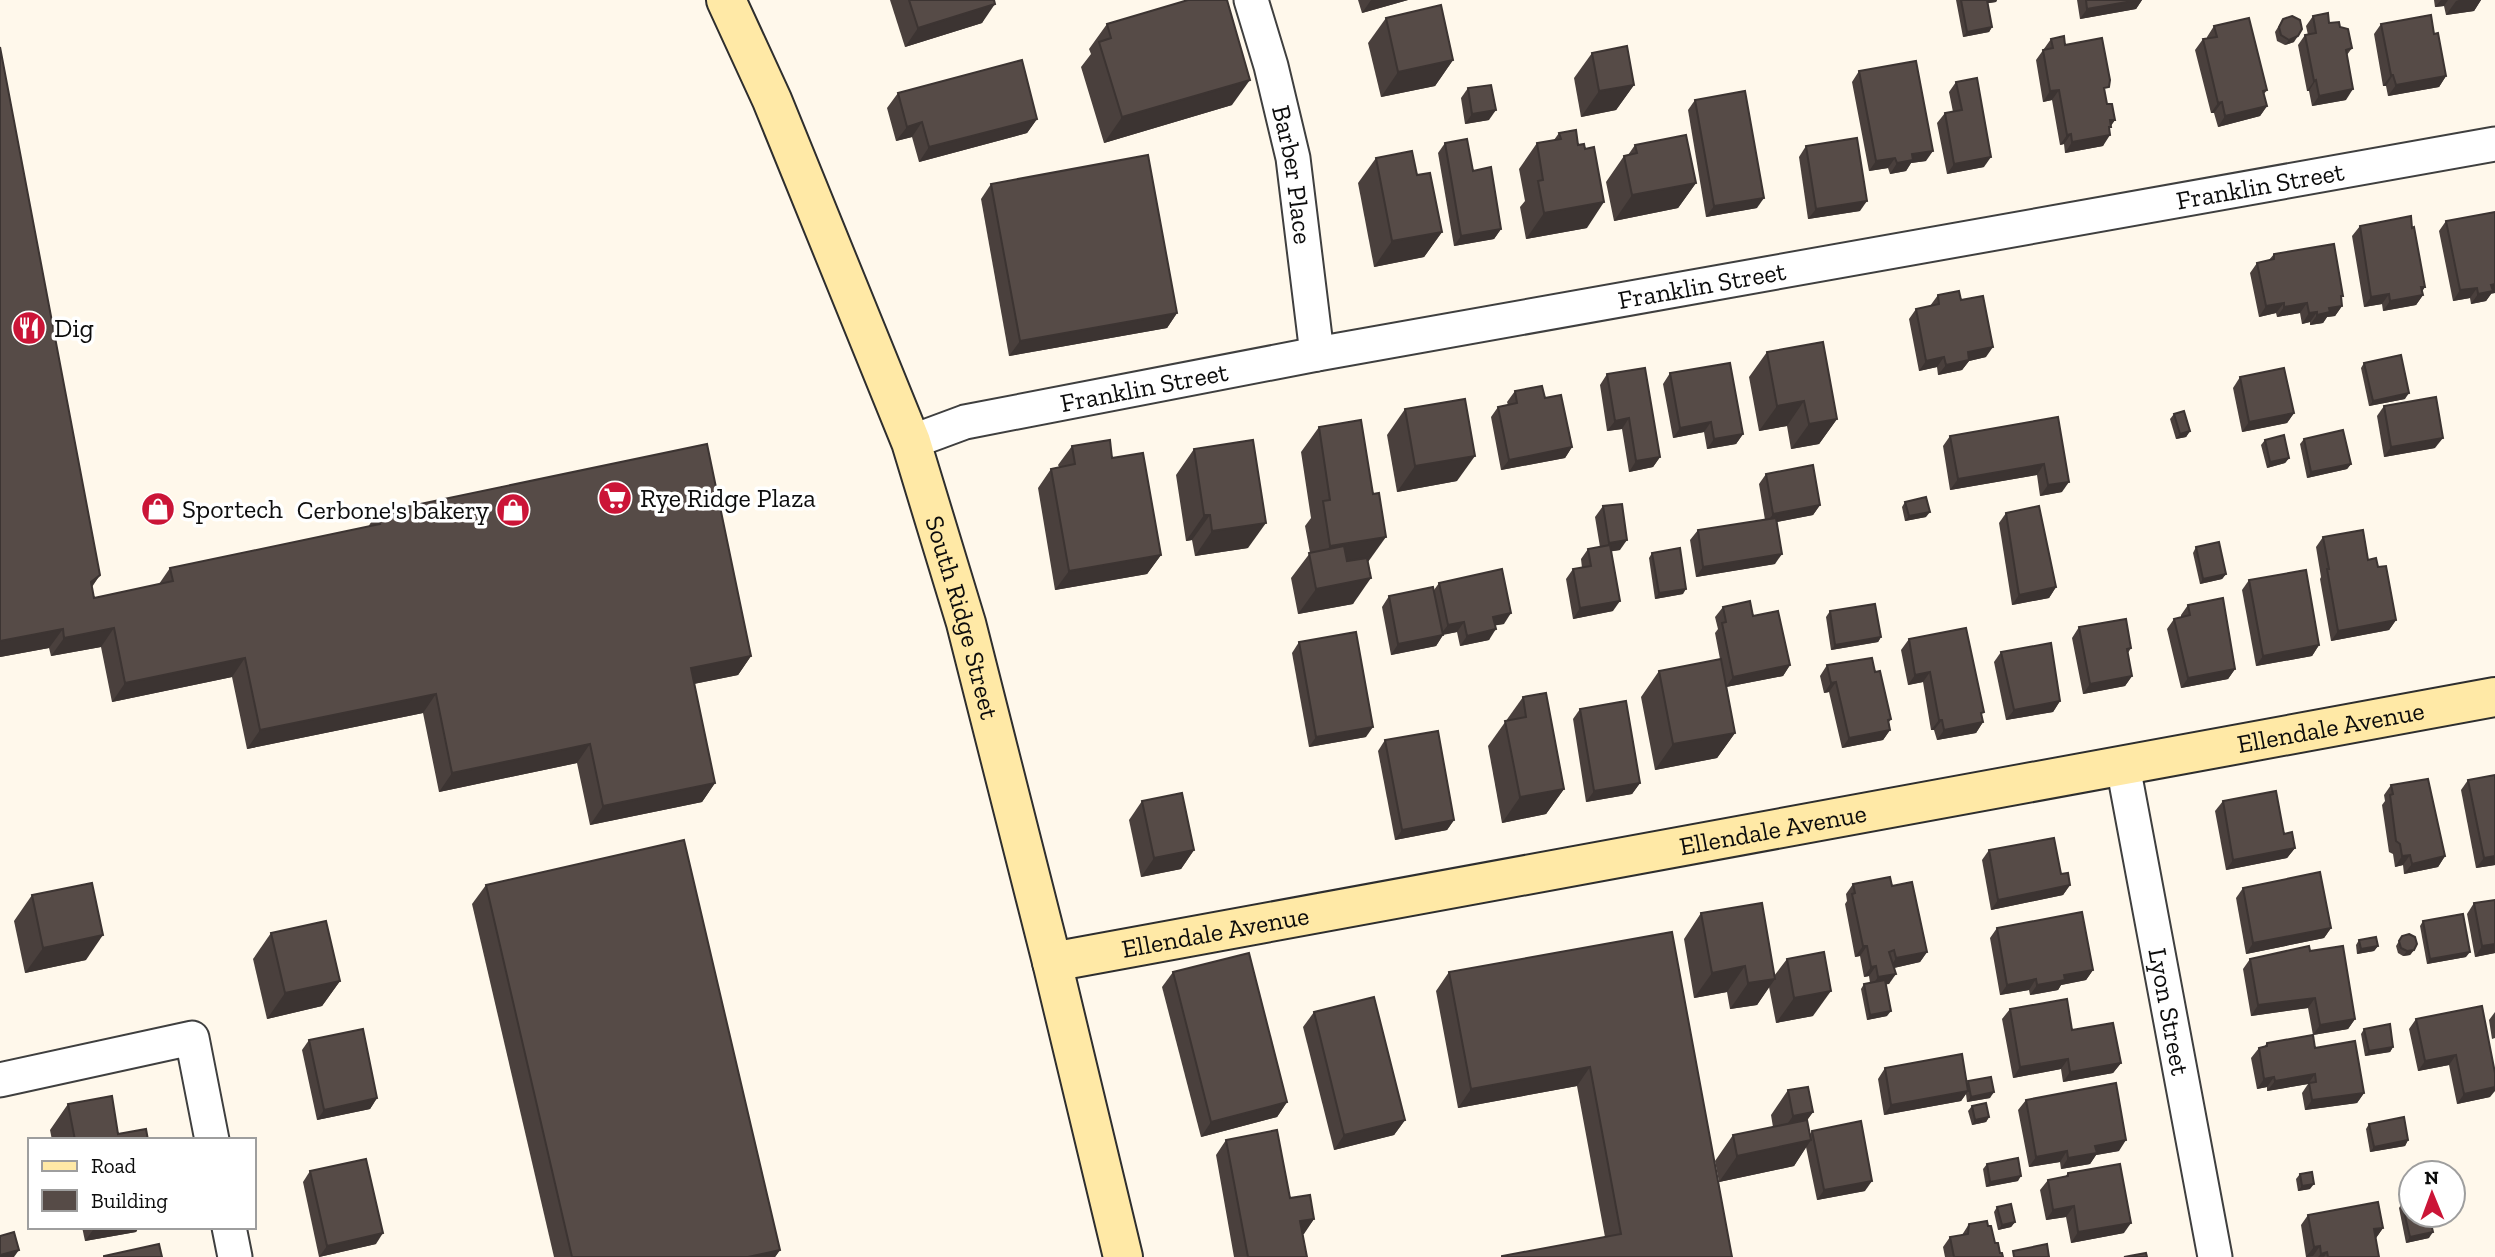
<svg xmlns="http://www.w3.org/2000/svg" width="2495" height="1257" font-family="'Zilla Slab',serif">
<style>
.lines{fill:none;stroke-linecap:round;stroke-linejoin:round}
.street-casing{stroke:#3f3f3f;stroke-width:37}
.secondary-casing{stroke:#2e2e2e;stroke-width:42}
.street{stroke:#fff;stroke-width:33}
.secondary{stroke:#ffe9a6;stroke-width:38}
.wall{fill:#4a403d}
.shaded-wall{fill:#3c3432}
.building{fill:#564b47;stroke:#3c3432;stroke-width:2}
.labels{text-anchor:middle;stroke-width:7;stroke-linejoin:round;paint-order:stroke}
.street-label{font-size:26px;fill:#0c0c0c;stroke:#fff}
.poi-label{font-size:26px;fill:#0c0c0c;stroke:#fff;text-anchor:start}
</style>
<rect width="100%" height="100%" fill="#fff8eb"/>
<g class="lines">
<!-- street casing -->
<g class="street-casing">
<g id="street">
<path id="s1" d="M1251 0 1271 66 1293 158 1317 354"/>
<path id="s2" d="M911 442 965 422 1317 354 2495 144"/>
<path id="s3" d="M2123 766 2215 1257"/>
<path d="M0 1080 192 1038 212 1140"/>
<path d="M229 1227 235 1257"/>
</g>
</g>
<!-- secondary casing -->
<g class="secondary-casing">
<g id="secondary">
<path id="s4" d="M726 0 772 100 911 442 966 623 1052 962 1123 1257"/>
<path id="s5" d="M1052 962 2495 697"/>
</g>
</g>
<!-- street -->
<use href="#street" class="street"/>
<!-- secondary -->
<use href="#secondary" class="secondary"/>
</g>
<!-- wall -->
<g class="wall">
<path d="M890 0H994L982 23 905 47Z"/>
<path d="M1358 0H1408L1362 13Z"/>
<path d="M1956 0H1997L1996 2 1988 3 1992 27 1989 32 1963 37Z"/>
<path d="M2077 0H2142L2136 9 2080 19Z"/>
<path d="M2434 0H2481L2474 11 2446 15 2444 6 2435 7Z"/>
<path d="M2313 16 2340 27 2352 48 2347 55 2346 100 2312 106 2309 91H2307L2298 45 2305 35H2308L2306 26Z"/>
<path d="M1386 18 1453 60 1435 86 1381 97 1368 43Z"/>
<path d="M2283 19 2294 42 2285 45 2277 41 2275 32Z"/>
<path d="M1107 24 1232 105 1104 143 1081 67 1091 54 1089 49Z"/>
<path d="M2381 24 2434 34 2446 76 2439 87 2388 96 2386 86H2383L2374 34Z"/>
<path d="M2214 26 2267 90 2264 94 2267 106 2260 116 2218 127 2214 113H2211L2195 50 2203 39 2207 38V37Z"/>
<path d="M2051 39 2065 45 2105 93 2107 104 2115 120 2111 125 2103 146 2065 153 2064 144 2060 145 2052 100 2043 102 2036 60Z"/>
<path d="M0 47 100 575 92 587 94 598 159 584 170 568 368 527 377 513 751 656 738 675 694 684 715 783 702 802 590 825 577 763 439 792 423 713 247 749 232 677 112 702 101 647 51 656 49 648 0 657Z"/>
<path d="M1592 53 1634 85 1616 110 1581 117 1574 78Z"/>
<path d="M1859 71 1926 161 1911 163 1906 171 1890 174 1888 168 1869 171 1852 82Z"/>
<path d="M1956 82 1984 167 1947 174 1937 123 1945 113 1953 112 1949 92Z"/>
<path d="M1468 88 1489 120 1465 124 1461 98Z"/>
<path d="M898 93 1037 119 1027 133 919 162 912 137 896 141 887 108Z"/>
<path d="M1695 100 1757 208 1706 217 1688 110Z"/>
<path d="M1559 133 1585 149 1587 228 1526 239 1520 207 1525 201 1519 169 1537 143 1554 140Z"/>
<path d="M1445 143 1473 171 1501 229 1494 239 1454 246 1438 153Z"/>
<path d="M1635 145 1696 183 1678 208 1614 221 1606 182 1624 156 1628 155Z"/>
<path d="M1806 146 1860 211 1808 219 1799 157Z"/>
<path d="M1376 158 1417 175 1442 232 1424 257 1374 267 1358 183Z"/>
<path d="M991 184 1177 313 1167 328 1009 356 981 199Z"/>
<path d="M2446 221 2491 294 2486 301 2471 304 2470 298 2453 301 2439 231Z"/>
<path d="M2360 226 2412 228 2425 287 2422 291 2423 295 2416 305 2383 311 2382 304 2364 307 2352 236Z"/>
<path d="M2274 254 2341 298 2342 306 2335 316 2327 317 2323 323 2310 325V322L2302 324 2300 313 2277 317 2276 313 2259 317 2250 273 2257 263 2269 260Z"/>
<path d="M1938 295 1961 300 1986 357 1969 361 1962 370 1938 375 1937 367 1919 371 1909 319 1916 309 1930 306Z"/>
<path d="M1767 352 1837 419 1819 444 1791 449 1787 426 1759 431 1749 377Z"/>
<path d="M2364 363 2405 399 2369 406 2361 368Z"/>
<path d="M1670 373 1743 434 1736 444 1707 449 1704 432 1673 438 1663 384Z"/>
<path d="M1607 374 1660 457 1653 467 1629 472 1622 429 1607 431 1600 385Z"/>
<path d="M2240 377 2294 413 2287 423 2242 432 2233 388Z"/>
<path d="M1515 391 1572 447 1565 458 1501 470 1491 417 1498 407 1508 405 1507 402Z"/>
<path d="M2384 406 2435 448 2384 457 2377 416Z"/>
<path d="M1405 409 1457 481 1397 492 1387 435Z"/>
<path d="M2174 414 2190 431 2186 437 2176 439 2170 419Z"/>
<path d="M2058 417 2062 492 2040 496 2037 475 1950 490 1943 446 1950 436Z"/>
<path d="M1319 427 1368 563 1353 604 1298 614 1291 578 1310 553 1305 526 1311 518 1301 452Z"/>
<path d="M2304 439 2351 464 2347 469 2307 478 2300 444Z"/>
<path d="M2265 440 2289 458 2285 463 2267 468 2261 445Z"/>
<path d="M1072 446 1112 458 1161 555 1147 574 1055 590 1038 488 1051 469 1059 467 1058 465Z"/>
<path d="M1194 449 1248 548 1195 556 1192 540 1186 541 1176 475Z"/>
<path d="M1766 474 1820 505 1813 515 1777 522 1775 564 1696 577 1690 540 1698 530 1765 520 1759 484Z"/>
<path d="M1905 502 1926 517 1905 521 1902 507Z"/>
<path d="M1603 506 1620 550 1612 551 1613 611 1573 619 1566 579 1573 569 1582 568 1581 559 1588 549 1600 547 1595 517Z"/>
<path d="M2006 513 2056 587 2049 598 2012 605 1999 523Z"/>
<path d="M2323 537 2368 560 2396 620 2389 630 2331 641 2320 579 2321 577 2316 547Z"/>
<path d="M2196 547 2226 574 2222 579 2200 584 2193 553Z"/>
<path d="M1652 553 1683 594 1655 599 1649 558Z"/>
<path d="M2249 580 2319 645 2312 656 2256 666 2242 590Z"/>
<path d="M1439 583 1504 624 1495 625 1489 640 1460 646 1457 632 1443 635 1436 646 1391 655 1382 607 1389 596 1434 590Z"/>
<path d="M2188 605 2235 669 2228 679 2181 688 2167 629 2174 619 2181 617V615Z"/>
<path d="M1723 607 1753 616 1790 665 1783 676 1726 687 1735 733 1717 758 1655 770 1641 697 1659 671 1720 659 1715 633 1718 629 1715 617Z"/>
<path d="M1830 611 1881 637 1878 642 1831 650 1826 617Z"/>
<path d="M2079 627 2131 648 2128 653 2132 676 2125 686 2083 694 2072 638Z"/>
<path d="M1909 639 1983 722 1976 733 1937 740 1934 730H1931L1923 682 1908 685 1901 650Z"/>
<path d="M1299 642 1366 737 1309 747 1292 653Z"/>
<path d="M2001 652 2060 701 2053 712 2006 720 1994 662Z"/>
<path d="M1827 665 1875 672 1891 719 1889 722 1890 730 1883 740 1842 748 1829 692 1824 693 1820 676Z"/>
<path d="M1523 697 1564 789 1546 814 1502 823 1488 746Z"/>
<path d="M1580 709 1640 783 1632 794 1586 802 1573 719Z"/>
<path d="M1385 740 1454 820 1447 830 1395 840 1378 751Z"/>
<path d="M2495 775V865L2476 868 2461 790 2468 780Z"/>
<path d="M2391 785 2445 856 2438 867 2404 874 2403 865 2395 867 2393 854 2389 852 2382 805 2385 801 2384 795Z"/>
<path d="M1142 801 1194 850 1181 869 1141 877 1129 820Z"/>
<path d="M2223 801 2284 834 2295 848 2287 858 2226 870 2215 811Z"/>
<path d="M1989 850 2061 874 2070 885 2063 895 1991 910 1982 860Z"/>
<path d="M1853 884 1892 886 1927 952 1920 962 1894 968 1889 984H1886L1887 1016 1867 1020 1861 989 1864 984 1870 983 1869 976 1864 977 1860 956 1855 957 1845 904 1847 901 1846 894Z"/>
<path d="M486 885 780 1250 775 1257H554L472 904Z"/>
<path d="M2243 888 2331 928 2324 938 2246 954 2236 898Z"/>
<path d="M32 895 86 960 25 973 14 921Z"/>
<path d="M2495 900V953L2475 957 2467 914 2474 903Z"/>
<path d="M1701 913 1774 976 1787 959 1813 1016 1776 1023 1769 987 1757 1005 1730 1009 1727 992 1694 998 1684 939Z"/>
<path d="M2423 921 2466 957 2427 964 2420 926Z"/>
<path d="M1997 928 2093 970 2086 980 2061 985 2058 990 2030 995 2029 990 2000 995 1990 938Z"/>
<path d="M1672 932 1732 1257H1501L1605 1237 1577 1086 1458 1108 1436 991 1449 972Z"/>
<path d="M271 933 340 981 322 1006 267 1019 253 959Z"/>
<path d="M2402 936 2414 950 2410 955 2403 956 2398 953 2396 946Z"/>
<path d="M2359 940 2378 946 2374 951 2357 954 2356 945Z"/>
<path d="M2310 951 2355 1019 2348 1029 2313 1035 2308 1008 2251 1016 2243 969 2250 959Z"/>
<path d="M1173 972 1287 1102 1277 1117 1201 1137 1162 987Z"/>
<path d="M2010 1009 2072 1030 2121 1063 2113 1073 2063 1082 2061 1069 2013 1078 2002 1019Z"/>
<path d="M1314 1012 1405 1120 1394 1135 1334 1150 1303 1027Z"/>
<path d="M2495 1012V1038L2492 1039 2489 1020Z"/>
<path d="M2416 1019 2495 1073 2490 1097 2457 1104 2449 1065 2418 1071 2409 1029Z"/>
<path d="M2364 1029 2393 1047 2390 1052 2365 1056 2361 1034Z"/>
<path d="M309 1040 377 1098 370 1109 317 1120 302 1050Z"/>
<path d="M2267 1043 2315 1048 2364 1093 2357 1103 2305 1110 2302 1093 2308 1084 2267 1091V1087L2257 1089 2251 1058 2259 1048 2264 1047Z"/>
<path d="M1885 1068 1967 1083 1968 1081 1990 1098 1967 1102 1966 1094 1961 1101 1884 1115 1878 1079Z"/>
<path d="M1788 1090 1813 1112 1807 1120 1810 1134 1812 1131 1865 1191 1817 1200 1806 1147 1794 1166 1719 1182 1715 1161 1733 1135 1773 1127 1771 1115Z"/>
<path d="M2026 1100 2119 1151 2096 1155 2090 1164 2061 1169 2060 1162 2029 1167 2018 1110Z"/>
<path d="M68 1104 118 1134 148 1140H52L50 1130Z"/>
<path d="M1972 1106 1989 1117 1986 1122 1972 1125 1968 1111Z"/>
<path d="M2369 1124 2408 1140 2405 1146 2370 1152 2366 1129Z"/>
<path d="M1226 1140 1290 1198 1314 1219 1303 1234 1307 1257H1234L1216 1155Z"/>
<path d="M1987 1164 2018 1181 1986 1187 1983 1169Z"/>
<path d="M310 1171 376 1244 319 1257 303 1182Z"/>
<path d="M2068 1173 2124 1233 2071 1243 2066 1217 2046 1220 2040 1190 2048 1180 2065 1177Z"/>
<path d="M2300 1174 2310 1189 2298 1191 2296 1179Z"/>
<path d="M2402 1203 2429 1238 2406 1243 2399 1208Z"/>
<path d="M1997 1207 2015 1222 2011 1227 1998 1230 1994 1212Z"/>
<path d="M2308 1215 2383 1228 2376 1238 2379 1257H2306L2301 1225Z"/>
<path d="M1969 1224 1988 1226 1995 1243 2003 1257H1945L1943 1247 1950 1237 1962 1235Z"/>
<path d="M82 1227H139L136 1232 85 1241Z"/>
</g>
<!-- shaded-wall -->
<g class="shaded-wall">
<path d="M1371 0H1408L1362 13Z"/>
<path d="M1986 0H1997L1996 2 1983 4Z"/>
<path d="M2138 0H2142L2136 9 2080 19 2087 9Z"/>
<path d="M2441 0H2448L2444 6 2435 7Z"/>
<path d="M2459 0H2481L2474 11 2446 15 2456 1Z"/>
<path d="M995 4 982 23 905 47 918 28Z"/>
<path d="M1992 27 1989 32 1963 37 1967 32Z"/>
<path d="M2298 36 2294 42 2285 45 2289 40Z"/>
<path d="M1453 60 1435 86 1381 97 1398 72Z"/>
<path d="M2391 75H2393L2386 86H2383Z"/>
<path d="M2446 76 2439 87 2388 96 2396 85Z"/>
<path d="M1250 80 1232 105 1104 143 1122 117Z"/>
<path d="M2316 80 2309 91H2307L2314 81Z"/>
<path d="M1634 85 1616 110 1581 117 1599 91Z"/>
<path d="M2353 89 2346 100 2312 106 2319 96Z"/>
<path d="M2059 90 2052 100 2043 102 2050 91Z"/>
<path d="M2222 102 2214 113H2211L2218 103Z"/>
<path d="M2267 106 2260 116 2218 127 2225 116Z"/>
<path d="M1496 110 1489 120 1465 124 1472 114Z"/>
<path d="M1037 119 1027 133 919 162 929 147Z"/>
<path d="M2110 120H2115L2104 136 2110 135 2103 146 2065 153 2072 142Z"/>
<path d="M922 122 912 137 896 141 907 127Z"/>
<path d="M2071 134 2064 144 2060 145 2067 135Z"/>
<path d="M1933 151 1926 161 1911 163 1906 171 1890 174 1897 163 1912 154Z"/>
<path d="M1991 157 1984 167 1947 174 1954 164Z"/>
<path d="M1895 158 1888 168 1869 171 1876 161Z"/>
<path d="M1696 183 1678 208 1614 221 1632 195Z"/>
<path d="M1764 198 1757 208 1706 217 1714 206Z"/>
<path d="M1867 201 1860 211 1808 219 1816 209Z"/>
<path d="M1604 202 1587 228 1526 239 1544 213Z"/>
<path d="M1501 229 1494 239 1454 246 1461 236Z"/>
<path d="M1442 232 1424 257 1374 267 1392 241Z"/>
<path d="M2495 284V293L2491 294 2486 301 2471 304 2478 294 2491 285Z"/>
<path d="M2421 287H2425L2419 296 2423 295 2416 305 2383 311 2390 301Z"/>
<path d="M2477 288 2470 298 2453 301 2460 290Z"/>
<path d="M2389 294 2382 304 2364 307 2371 297Z"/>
<path d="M2284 303 2276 313 2259 317 2266 306Z"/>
<path d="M2307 303 2300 313 2277 317 2284 307Z"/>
<path d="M2342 306 2335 316 2327 317 2323 323 2310 325 2317 315 2329 308Z"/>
<path d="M2317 312 2310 322 2302 324 2309 313Z"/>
<path d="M1177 313 1167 328 1009 356 1020 341Z"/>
<path d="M1993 347 1986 357 1969 361 1962 370 1938 375 1946 365 1968 352Z"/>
<path d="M1944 357 1937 367 1919 371 1926 361Z"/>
<path d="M2409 393 2405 399 2369 406 2373 401Z"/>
<path d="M1804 401 1787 426 1759 431 1777 406Z"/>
<path d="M2294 413 2287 423 2242 432 2249 422Z"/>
<path d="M1629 418 1622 429 1607 431 1615 421Z"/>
<path d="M1837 419 1819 444 1791 449 1809 424Z"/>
<path d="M1711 422 1704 432 1673 438 1680 428Z"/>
<path d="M2190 431 2186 437 2176 439 2180 434Z"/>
<path d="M1743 434 1736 444 1707 449 1714 439Z"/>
<path d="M2443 438 2435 448 2384 457 2391 447Z"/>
<path d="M1572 447 1565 458 1501 470 1509 460Z"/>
<path d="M1475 456 1457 481 1397 492 1415 466Z"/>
<path d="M1660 457 1653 467 1629 472 1636 461Z"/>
<path d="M2289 458 2285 463 2267 468 2270 462Z"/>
<path d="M2044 464 2037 475 1950 490 1958 479Z"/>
<path d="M2351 464 2347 469 2307 478 2311 472Z"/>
<path d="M2069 482 2062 492 2040 496 2048 485Z"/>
<path d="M1820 505 1813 515 1766 524 1773 514Z"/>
<path d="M1930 512 1926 517 1905 521 1909 516Z"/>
<path d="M1204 515H1210L1192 540 1186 541Z"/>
<path d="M1266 523 1248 548 1195 556 1212 531Z"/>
<path d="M1386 537 1368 562 1312 571 1330 546Z"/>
<path d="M1627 540 1620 550 1601 553 1609 543Z"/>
<path d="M1782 554 1775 564 1696 577 1703 567Z"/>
<path d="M1161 555 1147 574 1055 590 1069 571Z"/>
<path d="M2226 574 2222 579 2200 584 2203 579Z"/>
<path d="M100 575 86 594 91 582Z"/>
<path d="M1371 578 1353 604 1298 614 1316 589Z"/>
<path d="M2056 587 2049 598 2012 605 2019 595Z"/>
<path d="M1686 589 1683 594 1655 599 1659 593Z"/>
<path d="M1620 601 1613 611 1573 619 1580 608Z"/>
<path d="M1511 613 1504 624 1486 627 1493 617Z"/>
<path d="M2396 620 2389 630 2331 641 2338 631Z"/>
<path d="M1464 622 1457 632 1440 635 1448 625Z"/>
<path d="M114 628 101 647 51 656 64 638Z"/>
<path d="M63 629 49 648 0 657V641Z"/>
<path d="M1496 629 1489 640 1460 646 1467 636Z"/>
<path d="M1443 635 1436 646 1391 655 1398 644Z"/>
<path d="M1881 637 1878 642 1831 650 1835 645Z"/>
<path d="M2319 645 2312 656 2256 666 2263 656Z"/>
<path d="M751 656 738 675 678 687 691 668Z"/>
<path d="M245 658 232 677 112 702 125 683Z"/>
<path d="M1790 665 1783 676 1726 687 1733 677Z"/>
<path d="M2235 669 2228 679 2181 688 2188 678Z"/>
<path d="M1930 672 1923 682 1908 685 1915 675Z"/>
<path d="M2132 676 2125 686 2083 694 2090 684Z"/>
<path d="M1836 682 1829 692 1824 693 1831 683Z"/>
<path d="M436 694 423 713 247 749 260 730Z"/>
<path d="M2060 701 2053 712 2006 720 2014 710Z"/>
<path d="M1939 720H1942L1934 730H1931Z"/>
<path d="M1983 722 1976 733 1937 740 1944 730Z"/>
<path d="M1373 727 1366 737 1309 747 1316 737Z"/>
<path d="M1890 730 1883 740 1842 748 1849 738Z"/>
<path d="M1735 733 1717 758 1655 770 1673 744Z"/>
<path d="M590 744 577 763 439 792 452 773Z"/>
<path d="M715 783 702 802 590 825 603 806Z"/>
<path d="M1640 783 1632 794 1586 802 1594 791Z"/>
<path d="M1564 789 1546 814 1502 823 1520 797Z"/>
<path d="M1454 820 1447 830 1395 840 1402 830Z"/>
<path d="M2295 848 2287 858 2226 870 2233 860Z"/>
<path d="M1194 850 1181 869 1141 877 1154 858Z"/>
<path d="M2410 855 2403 865 2395 867 2402 856Z"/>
<path d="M2445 856 2438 867 2404 874 2412 864Z"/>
<path d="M2495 856V865L2476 868 2484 858Z"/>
<path d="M2070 885 2063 895 1991 910 1998 900Z"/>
<path d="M2331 928 2324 938 2246 954 2253 943Z"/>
<path d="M103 935 86 960 25 973 43 948Z"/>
<path d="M2495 944V953L2475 957 2482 946Z"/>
<path d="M1863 946H1867L1860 956 1855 957Z"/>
<path d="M2378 946 2374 951 2357 954 2361 949Z"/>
<path d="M2414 950 2410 955 2403 956 2407 951Z"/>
<path d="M1927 952 1920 962 1889 969 1896 958Z"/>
<path d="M2470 952 2466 957 2427 964 2430 959Z"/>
<path d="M1745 966 1727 992 1694 998 1712 973Z"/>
<path d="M1876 966 1869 976 1864 977 1871 967Z"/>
<path d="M2093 970 2086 980 2061 985 2058 990 2030 995 2037 985 2064 975Z"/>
<path d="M1896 974 1889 984 1871 987 1878 977Z"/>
<path d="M1775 979 1757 1005 1730 1009 1748 983Z"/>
<path d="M2036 979 2029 990 2000 995 2007 985Z"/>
<path d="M340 981 322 1006 267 1019 285 993Z"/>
<path d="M1831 991 1813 1016 1776 1023 1794 998Z"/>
<path d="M2315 998 2308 1008 2251 1016 2258 1005Z"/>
<path d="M1891 1011 1887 1016 1867 1020 1870 1015Z"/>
<path d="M2355 1019 2348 1029 2313 1035 2320 1025Z"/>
<path d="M2393 1047 2390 1052 2365 1056 2369 1051Z"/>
<path d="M2456 1055 2449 1065 2418 1071 2425 1061Z"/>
<path d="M2068 1059 2061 1069 2013 1078 2020 1067Z"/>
<path d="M2121 1063 2113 1073 2063 1082 2070 1072Z"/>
<path d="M1590 1067 1577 1086 1458 1108 1471 1089Z"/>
<path d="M2315 1074 2308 1084 2267 1091 2275 1081Z"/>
<path d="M2274 1077 2267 1087 2257 1089 2264 1079Z"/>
<path d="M2495 1087V1091L2490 1097 2457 1104 2464 1094Z"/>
<path d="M1968 1091 1961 1101 1884 1115 1891 1105Z"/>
<path d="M1994 1092 1990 1098 1967 1102 1971 1097Z"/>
<path d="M2364 1093 2357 1103 2305 1110 2312 1100Z"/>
<path d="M377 1098 370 1109 317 1120 324 1110Z"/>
<path d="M1287 1102 1277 1117 1201 1137 1211 1122Z"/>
<path d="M1813 1112 1795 1137 1775 1141 1793 1116Z"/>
<path d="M1989 1117 1986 1122 1972 1125 1975 1120Z"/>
<path d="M1405 1120 1394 1135 1334 1150 1344 1135Z"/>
<path d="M1811 1140 1794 1166 1719 1182 1737 1156Z"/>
<path d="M2126 1140 2119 1151 2096 1155 2090 1164 2061 1169 2068 1158 2095 1146Z"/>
<path d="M2408 1140 2405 1146 2370 1152 2374 1147Z"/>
<path d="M2067 1151 2060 1162 2029 1167 2036 1157Z"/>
<path d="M2021 1176 2018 1181 1986 1187 1990 1182Z"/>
<path d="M1872 1181 1865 1191 1817 1200 1824 1190Z"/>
<path d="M2314 1184 2310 1189 2298 1191 2302 1186Z"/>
<path d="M2074 1206 2066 1217 2046 1220 2053 1210Z"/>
<path d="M1314 1219 1304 1234 1290 1236 1300 1221Z"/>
<path d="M2015 1222 2011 1227 1998 1230 2002 1225Z"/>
<path d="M2131 1223 2124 1233 2071 1243 2078 1232Z"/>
<path d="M95 1227H139L136 1232 85 1241Z"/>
<path d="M2383 1228 2376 1238 2374 1229Z"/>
<path d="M2433 1232 2429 1238 2406 1243 2410 1237Z"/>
<path d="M383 1233 376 1244 319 1257 327 1246Z"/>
<path d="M2320 1246 2313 1256 2306 1257 2314 1247Z"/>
<path d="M19 1250 14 1257H0V1255Z"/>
<path d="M780 1250 775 1257H748Z"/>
<path d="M2327 1252 2324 1257H2318L2321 1254Z"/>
</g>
<!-- building -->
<g class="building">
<path d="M909 0H994L995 4 918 28Z"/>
<path d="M1188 0H1227L1250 80 1122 117 1099 42 1111 38 1107 24Z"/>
<path d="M1961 0H1987L1992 27 1967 32Z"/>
<path d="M2086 0H2138L2087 9Z"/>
<path d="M1441 5 1453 60 1398 72 1386 18Z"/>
<path d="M2328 13 2329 23 2339 22 2340 27 2348 29 2352 48 2346 50 2353 89 2319 96 2316 80 2314 81 2305 35 2316 33 2313 16Z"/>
<path d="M2431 15 2434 34 2438 33 2446 76 2396 85 2393 75H2391L2381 24Z"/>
<path d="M2292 16 2300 20 2302 29 2298 36 2289 40 2281 35 2279 27 2283 19Z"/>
<path d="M2249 18 2267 90 2263 91 2267 106 2225 116 2222 102 2218 103 2203 39 2217 37 2214 26Z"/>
<path d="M2064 36 2065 45 2102 38 2110 80 2109 87 2104 88 2107 104H2112L2115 120H2110L2111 127H2109L2110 135 2072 142 2071 134 2067 135 2059 90 2050 91 2043 50 2053 48 2051 39Z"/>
<path d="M1627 46 1634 85 1599 91 1592 53Z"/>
<path d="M0 47 100 575 91 582 94 598 173 581 170 568 380 524 377 513 707 444 751 656 691 668 715 783 603 806 590 744 452 773 436 694 260 730 245 658 125 683 114 628 64 638 63 629 0 641Z"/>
<path d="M1022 60 1037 119 929 147 922 122 907 127 898 93Z"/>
<path d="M1916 61 1933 151 1912 154 1913 160 1897 163 1895 158 1876 161 1859 71Z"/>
<path d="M1977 78 1991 157 1954 164 1945 113 1962 110 1956 82Z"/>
<path d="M1491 85 1496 110 1472 114 1468 88Z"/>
<path d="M1745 91 1764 198 1714 206 1695 100Z"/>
<path d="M1576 130 1578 145 1584 144 1585 149 1594 147 1604 202 1544 213 1538 181 1543 180 1537 143 1561 139 1559 133Z"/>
<path d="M1686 135 1696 183 1632 195 1624 156 1637 153 1635 145Z"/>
<path d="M1857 138 1867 201 1816 209 1806 146Z"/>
<path d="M1467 139 1473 171 1491 167 1501 229 1461 236 1445 143Z"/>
<path d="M1412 151 1417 175 1430 173 1442 232 1392 241 1376 158Z"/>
<path d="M1148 155 1177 313 1020 341 991 184Z"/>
<path d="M2495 212V284L2491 285 2493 291 2478 294 2477 288 2460 290 2446 221Z"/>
<path d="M2411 216 2412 228 2414 227 2425 287H2421L2423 295 2390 301 2389 294 2371 297 2360 226Z"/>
<path d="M2334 244 2343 296H2341L2342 306 2329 308 2330 312 2317 315V312L2309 313 2307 303 2284 307V303L2266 306 2257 263 2274 259V254Z"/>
<path d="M1959 291 1961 300 1983 296 1993 347 1968 352 1969 360 1946 365 1944 357 1926 361 1916 309 1939 304 1938 295Z"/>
<path d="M1823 342 1837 419 1809 424 1804 401 1777 406 1767 352Z"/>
<path d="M2401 355 2409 393 2373 401 2364 363Z"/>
<path d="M1730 363 1743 434 1714 439 1711 422 1680 428 1670 373Z"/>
<path d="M1645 368 1660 457 1636 461 1629 418 1615 421 1607 374Z"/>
<path d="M2284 368 2294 413 2249 422 2240 377Z"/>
<path d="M1542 386 1545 398 1561 395 1572 447 1509 460 1498 407 1517 403 1515 391Z"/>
<path d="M2436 397 2443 438 2391 447 2384 406Z"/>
<path d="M1465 399 1475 456 1415 466 1405 409Z"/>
<path d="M2184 411 2190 431 2180 434 2174 414Z"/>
<path d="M2058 417 2069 482 2048 485 2044 464 1958 479 1950 436Z"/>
<path d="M1361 420 1373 494 1379 493 1386 537 1330 546 1323 501 1330 500 1319 427Z"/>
<path d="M2343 430 2351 464 2311 472 2304 439Z"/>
<path d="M2284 435 2289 458 2270 462 2265 440Z"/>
<path d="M1110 440 1112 458 1143 453 1161 555 1069 571 1051 469 1075 464 1072 446Z"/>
<path d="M1253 440 1266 523 1212 531 1210 515H1204L1194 449Z"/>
<path d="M1813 465 1820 505 1773 514 1766 474Z"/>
<path d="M1926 497 1930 512 1909 516 1905 502Z"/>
<path d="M1622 504 1627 540 1609 543 1603 506Z"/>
<path d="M2039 506 2056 587 2019 595 2006 513Z"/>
<path d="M1776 518 1782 554 1703 567 1698 530Z"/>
<path d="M2363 530 2368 560 2376 558 2378 567 2386 566 2396 620 2338 631 2327 569H2329L2323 537Z"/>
<path d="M2219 542 2226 574 2203 579 2196 547Z"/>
<path d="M1610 545 1620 601 1580 608 1573 569 1591 566 1588 549Z"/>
<path d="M1344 546 1347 561 1367 558 1371 578 1316 589 1309 553Z"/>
<path d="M1680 548 1686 589 1659 593 1652 553Z"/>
<path d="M1502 569 1511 613 1493 617 1496 629 1467 636 1464 622 1448 625 1439 583Z"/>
<path d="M2306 570 2319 645 2263 656 2249 580Z"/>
<path d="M1433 587 1443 635 1398 644 1389 596Z"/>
<path d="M2223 598 2235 669 2188 678 2174 619 2190 615 2188 605Z"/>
<path d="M1750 601 1753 616 1778 611 1790 665 1733 677 1722 623 1726 622 1723 607Z"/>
<path d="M1875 604 1881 637 1835 645 1830 611Z"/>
<path d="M2126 619 2131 648 2127 649 2132 676 2090 684 2079 627Z"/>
<path d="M1966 628 1984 712 1981 713 1983 722 1944 730 1942 720H1939L1930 672 1915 675 1909 639Z"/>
<path d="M1356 632 1373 727 1316 737 1299 642Z"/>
<path d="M2051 643 2060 701 2014 710 2001 652Z"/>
<path d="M1872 658 1875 672 1880 671 1891 719 1888 720 1890 730 1849 738 1836 682 1831 683 1827 665Z"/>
<path d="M1721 659 1735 733 1673 744 1659 671Z"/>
<path d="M1546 693 1564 789 1520 797 1505 721 1526 717 1523 697Z"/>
<path d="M1626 701 1640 783 1594 791 1580 709Z"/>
<path d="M1438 731 1454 820 1402 830 1385 740Z"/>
<path d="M2495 775V856L2484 858 2468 780Z"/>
<path d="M2428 779 2445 856 2412 864 2410 855 2402 856 2400 844 2396 841 2390 795 2393 794 2391 785Z"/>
<path d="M2276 791 2284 834 2292 832 2295 848 2233 860 2223 801Z"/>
<path d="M1182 793 1194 850 1154 858 1142 801Z"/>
<path d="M2054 838 2061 874 2068 873 2070 885 1998 900 1989 850Z"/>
<path d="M684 840 780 1250 748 1257H572L486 885Z"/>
<path d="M2320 872 2331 928 2253 943 2243 888Z"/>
<path d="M1890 877 1892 886 1912 882 1927 952 1896 958 1894 950 1889 952 1896 974 1878 977 1876 966 1871 967 1867 946H1863L1852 894 1855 893 1853 884Z"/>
<path d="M92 883 103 935 43 948 32 895Z"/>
<path d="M2495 900V944L2482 946 2474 903Z"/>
<path d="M1762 903 1775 979 1748 983 1745 966 1712 973 1701 913Z"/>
<path d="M2082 912 2093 970 2064 975 2065 980 2037 985 2036 979 2007 985 1997 928Z"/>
<path d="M2463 914 2470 952 2430 959 2423 921Z"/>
<path d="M326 921 340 981 285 993 271 933Z"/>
<path d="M1672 932 1732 1257H1502V1256L1621 1234 1590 1067 1471 1089 1449 972Z"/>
<path d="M2409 934 2415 937 2417 944 2414 950 2407 951 2401 948 2399 941 2402 936Z"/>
<path d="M2376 937 2378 946 2361 949 2359 940Z"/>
<path d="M2309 946 2310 951 2343 946 2355 1019 2320 1025 2315 998 2258 1005 2250 959Z"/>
<path d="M1824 952 1831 991 1794 998 1787 959Z"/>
<path d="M1249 953 1287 1102 1211 1122 1173 972Z"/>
<path d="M1885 980 1891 1011 1870 1015 1864 984Z"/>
<path d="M1374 997 1405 1120 1344 1135 1314 1012Z"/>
<path d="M2067 999 2072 1030 2113 1023 2121 1063 2070 1072 2068 1059 2020 1067 2010 1009Z"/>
<path d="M2482 1006 2495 1073V1087L2464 1094 2456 1055 2425 1061 2416 1019Z"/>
<path d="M2390 1024 2393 1047 2369 1051 2364 1029Z"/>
<path d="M363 1029 377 1098 324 1110 309 1040Z"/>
<path d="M2313 1035 2315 1048 2355 1041 2364 1093 2312 1100 2309 1083 2316 1082 2315 1074 2275 1081 2274 1077 2264 1079 2259 1048 2267 1046V1043Z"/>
<path d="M1962 1054 1968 1091 1891 1105 1885 1068Z"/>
<path d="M1991 1077 1994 1092 1971 1097 1968 1081Z"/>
<path d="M2116 1083 2126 1140 2095 1146 2097 1153 2068 1158 2067 1151 2036 1157 2026 1100Z"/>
<path d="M1808 1087 1813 1112 1793 1116 1788 1090Z"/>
<path d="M112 1096 118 1134 146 1129 148 1140H75L68 1104Z"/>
<path d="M1986 1103 1989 1117 1975 1120 1972 1106Z"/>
<path d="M2404 1117 2408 1140 2374 1147 2369 1124Z"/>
<path d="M1807 1120 1811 1140 1737 1156 1733 1135Z"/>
<path d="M1861 1121 1872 1181 1824 1190 1812 1131Z"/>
<path d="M1277 1130 1290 1198 1310 1195 1314 1219 1300 1221 1307 1257H1248L1226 1140Z"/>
<path d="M2018 1158 2021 1176 1990 1182 1987 1164Z"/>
<path d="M366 1159 383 1233 327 1246 310 1171Z"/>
<path d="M2120 1164 2131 1223 2078 1232 2074 1206 2053 1210 2048 1180 2068 1176V1173Z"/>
<path d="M2312 1172 2314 1184 2302 1186 2300 1174Z"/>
<path d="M2411 1201V1215H2429L2433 1232 2410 1237 2402 1203Z"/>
<path d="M2378 1202 2383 1228 2374 1229 2379 1257H2328L2327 1252 2321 1254 2320 1246 2314 1247 2308 1215Z"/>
<path d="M2011 1204 2015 1222 2002 1225 1997 1207Z"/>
<path d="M1987 1221 1988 1226H1991L1995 1243H1998L2000 1253H2002L2003 1257H1954L1950 1237 1968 1234 1969 1224Z"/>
<path d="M14 1232 19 1250 0 1255V1236Z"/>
<path d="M159 1244 162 1257H104V1256Z"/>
<path d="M2047 1244 2049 1257H2014L2013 1251Z"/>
<path d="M2146 1253 2147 1257H2124Z"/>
</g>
<!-- icons -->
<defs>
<g id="restaurant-disc" transform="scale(1.75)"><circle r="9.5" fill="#cb1537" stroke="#fff"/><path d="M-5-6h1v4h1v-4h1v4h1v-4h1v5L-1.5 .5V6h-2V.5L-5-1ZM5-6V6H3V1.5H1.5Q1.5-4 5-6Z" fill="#fff"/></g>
<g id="supermarket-disc" transform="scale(1.75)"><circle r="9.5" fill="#cb1537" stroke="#fff"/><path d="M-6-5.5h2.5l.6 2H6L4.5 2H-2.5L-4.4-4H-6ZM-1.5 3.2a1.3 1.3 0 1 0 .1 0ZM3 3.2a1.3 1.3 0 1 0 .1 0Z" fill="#fff"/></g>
<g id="shop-disc" transform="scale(1.75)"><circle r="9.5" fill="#cb1537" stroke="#fff"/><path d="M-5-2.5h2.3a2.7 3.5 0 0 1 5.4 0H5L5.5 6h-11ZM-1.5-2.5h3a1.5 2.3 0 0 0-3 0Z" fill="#fff"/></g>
</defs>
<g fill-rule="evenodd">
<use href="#restaurant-disc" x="29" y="328"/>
<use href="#supermarket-disc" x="615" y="498"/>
<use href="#shop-disc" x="158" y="509"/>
<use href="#shop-disc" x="513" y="510"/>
</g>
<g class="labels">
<!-- street labels -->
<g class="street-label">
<text dy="9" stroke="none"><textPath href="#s1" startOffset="180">Barber Place</textPath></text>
<text dy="9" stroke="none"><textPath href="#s2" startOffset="1374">Franklin Street</textPath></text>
<text dy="9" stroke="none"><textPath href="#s2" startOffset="807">Franklin Street</textPath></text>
<text dy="9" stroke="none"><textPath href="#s2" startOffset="240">Franklin Street</textPath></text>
<text dy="9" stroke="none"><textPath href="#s4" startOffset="662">South Ridge Street</textPath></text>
<text dy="9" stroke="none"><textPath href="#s5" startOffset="1300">Ellendale Avenue</textPath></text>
<text dy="9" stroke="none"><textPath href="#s5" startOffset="733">Ellendale Avenue</textPath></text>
<text dy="9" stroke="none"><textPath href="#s5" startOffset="166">Ellendale Avenue</textPath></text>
<text dy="9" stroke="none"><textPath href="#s3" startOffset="250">Lyon Street</textPath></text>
</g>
<!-- poi labels -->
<g class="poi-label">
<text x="54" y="337">Dig</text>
<text x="640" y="507">Rye Ridge Plaza</text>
<text x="182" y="518">Sportech</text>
<text x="489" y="519" text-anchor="end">Cerbone's bakery</text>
</g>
</g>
<!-- legend -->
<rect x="28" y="1138" width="228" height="91" fill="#ffffff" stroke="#9e9e9e" stroke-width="2"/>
<rect x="42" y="1161" width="35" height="10" fill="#ffe9a6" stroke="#9e9e9e" stroke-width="2"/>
<text x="91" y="1173" font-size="21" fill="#0c0c0c">Road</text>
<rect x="42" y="1190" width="35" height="21" fill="#564b47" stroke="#9e9e9e" stroke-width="2"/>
<text x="91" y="1208" font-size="21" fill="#0c0c0c">Building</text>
<!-- north arrow -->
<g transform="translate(2432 1194) rotate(359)"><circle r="33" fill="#ffffff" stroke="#9e9e9e" stroke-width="2"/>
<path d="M0-5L12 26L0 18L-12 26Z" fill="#cb1537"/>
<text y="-10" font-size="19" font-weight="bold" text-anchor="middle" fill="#0c0c0c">N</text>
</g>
</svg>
